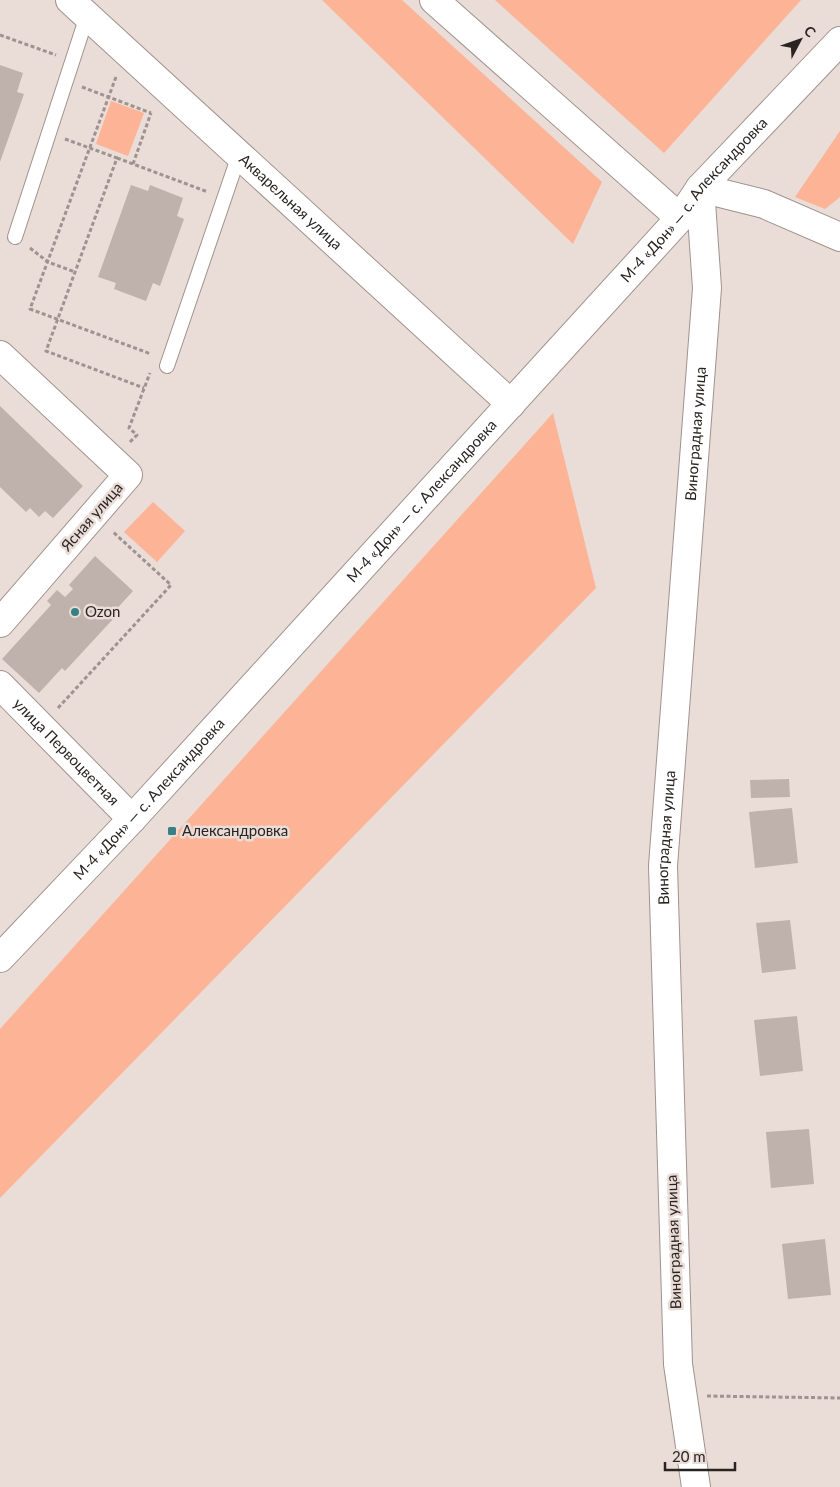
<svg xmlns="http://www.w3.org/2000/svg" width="840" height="1487" font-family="Lato,sans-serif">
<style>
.green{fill:#fdb395}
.building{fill:#bfb2ad}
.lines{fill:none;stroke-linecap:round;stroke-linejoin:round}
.lane-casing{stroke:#a0938e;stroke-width:16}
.street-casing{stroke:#a0938e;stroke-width:30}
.secondary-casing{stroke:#a0938e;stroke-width:30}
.path{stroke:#9e938f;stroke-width:3;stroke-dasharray:4 2.5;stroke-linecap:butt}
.lane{stroke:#fff;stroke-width:14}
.street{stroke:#fff;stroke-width:28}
.secondary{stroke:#fff;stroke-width:28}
.poi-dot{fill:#378083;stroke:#eadcd6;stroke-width:2}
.labels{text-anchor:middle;stroke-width:5;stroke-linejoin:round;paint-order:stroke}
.street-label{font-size:15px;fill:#292422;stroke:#eadcd6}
.poi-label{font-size:15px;fill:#292422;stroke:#eadcd6;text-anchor:start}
</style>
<rect width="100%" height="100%" fill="#eadcd6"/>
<!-- green -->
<g class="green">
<path d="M322 0H402L602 182 573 244Z"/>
<path d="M495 0H801L664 153Z"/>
<path d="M111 101 144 113 128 156 96 144Z"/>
<path d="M840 131V197L825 209 795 197Z"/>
<path d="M553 413 596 588 0 1198V1029Z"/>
<path d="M153 502 185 531 157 562 124 532Z"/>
</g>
<!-- building -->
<g class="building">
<path d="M0 65 23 73 17 92 24 94 0 162Z"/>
<path d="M131 185 148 191 150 185 183 198 177 216 184 219 160 286 153 283 146 301 114 289 116 283 98 277Z"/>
<path d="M0 406 83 486 53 518 45 511 39 517 30 508 26 512 0 487Z"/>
<path d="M95 556 133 591 111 615 114 618 65 671 62 668 39 693 2 659 51 605 47 601 57 590 65 597 73 589 69 585Z"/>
<path d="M789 779 790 797 751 798 750 780Z"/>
<path d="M792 808 798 863 755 868 749 812Z"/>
<path d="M790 920 796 969 762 973 756 923Z"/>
<path d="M797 1016 803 1071 760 1076 754 1020Z"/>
<path d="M809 1129 814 1184 771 1188 766 1132Z"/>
<path d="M825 1239 831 1295 788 1299 782 1244Z"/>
</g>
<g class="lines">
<!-- lane casing -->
<g class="lane-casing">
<g id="lane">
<path d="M15 237 87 16"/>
<path d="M167 366 239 155"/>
</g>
</g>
<!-- street casing -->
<g class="street-casing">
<g id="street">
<path id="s1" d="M70 0 511 404"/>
<path d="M434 0 680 218"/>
<path d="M0 355 128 475 0 623"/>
<path id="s2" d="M0 685 132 819"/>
<path id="s3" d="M696 1487 678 1364 663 866 707 288 700 188 764 204 840 237"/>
</g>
</g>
<!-- secondary casing -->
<g class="secondary-casing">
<g id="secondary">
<path id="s4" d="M0 958 132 819 680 218 700 188 840 41"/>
</g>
</g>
<!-- path -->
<g class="path">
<path d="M0 35 56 55"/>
<path d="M116 77 30 309 151 354"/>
<path d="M82 87 151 113"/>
<path d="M65 139 117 158 46 351 144 388"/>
<path d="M117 158 208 192"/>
<path d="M133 164 151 113"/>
<path d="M30 248 48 262 75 272"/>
<path d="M130 442 137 435 129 428 150 373"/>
<path d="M58 708 171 585 112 531"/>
<path d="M707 1396 840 1398"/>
</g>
<!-- lane -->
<use href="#lane" class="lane"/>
<!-- street -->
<use href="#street" class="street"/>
<!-- secondary -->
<use href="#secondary" class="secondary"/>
</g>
<!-- markers -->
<g class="poi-dot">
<circle cx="75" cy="612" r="5"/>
<rect x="167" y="826" width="10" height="10" rx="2.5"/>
</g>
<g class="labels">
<!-- street labels -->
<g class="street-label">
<text dy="5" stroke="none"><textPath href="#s4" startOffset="1028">М-4 «Дон» — с. Александровка</textPath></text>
<text dy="5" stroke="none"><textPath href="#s1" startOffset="299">Акварельная улица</textPath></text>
<text dy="5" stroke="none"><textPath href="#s3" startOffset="1056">Виноградная улица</textPath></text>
<text dy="5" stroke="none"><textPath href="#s4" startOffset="622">М-4 «Дон» — с. Александровка</textPath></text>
<text transform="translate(92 517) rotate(-49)" y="5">Ясная улица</text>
<text dy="5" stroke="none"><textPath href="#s2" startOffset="94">улица Первоцветная</textPath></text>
<text dy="5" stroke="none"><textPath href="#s4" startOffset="218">М-4 «Дон» — с. Александровка</textPath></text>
<text dy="5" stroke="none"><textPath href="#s3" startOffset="651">Виноградная улица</textPath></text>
<text transform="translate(674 1242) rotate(-92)" y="5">Виноградная улица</text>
</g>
<!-- poi labels -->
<g class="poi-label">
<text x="85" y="617">Ozon</text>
<text x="182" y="836">Александровка</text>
</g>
</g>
<!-- north arrow -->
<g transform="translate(800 40) rotate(49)" stroke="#eadcd6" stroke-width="4" paint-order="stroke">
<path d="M0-4L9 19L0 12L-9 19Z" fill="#292422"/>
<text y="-8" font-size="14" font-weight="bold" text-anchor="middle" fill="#292422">С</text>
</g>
<!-- scale -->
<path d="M665 1462v8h70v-8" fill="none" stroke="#292422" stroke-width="2.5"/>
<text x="672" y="1462" font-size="15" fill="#292422" stroke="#eadcd6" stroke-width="4" paint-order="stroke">20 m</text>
</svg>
